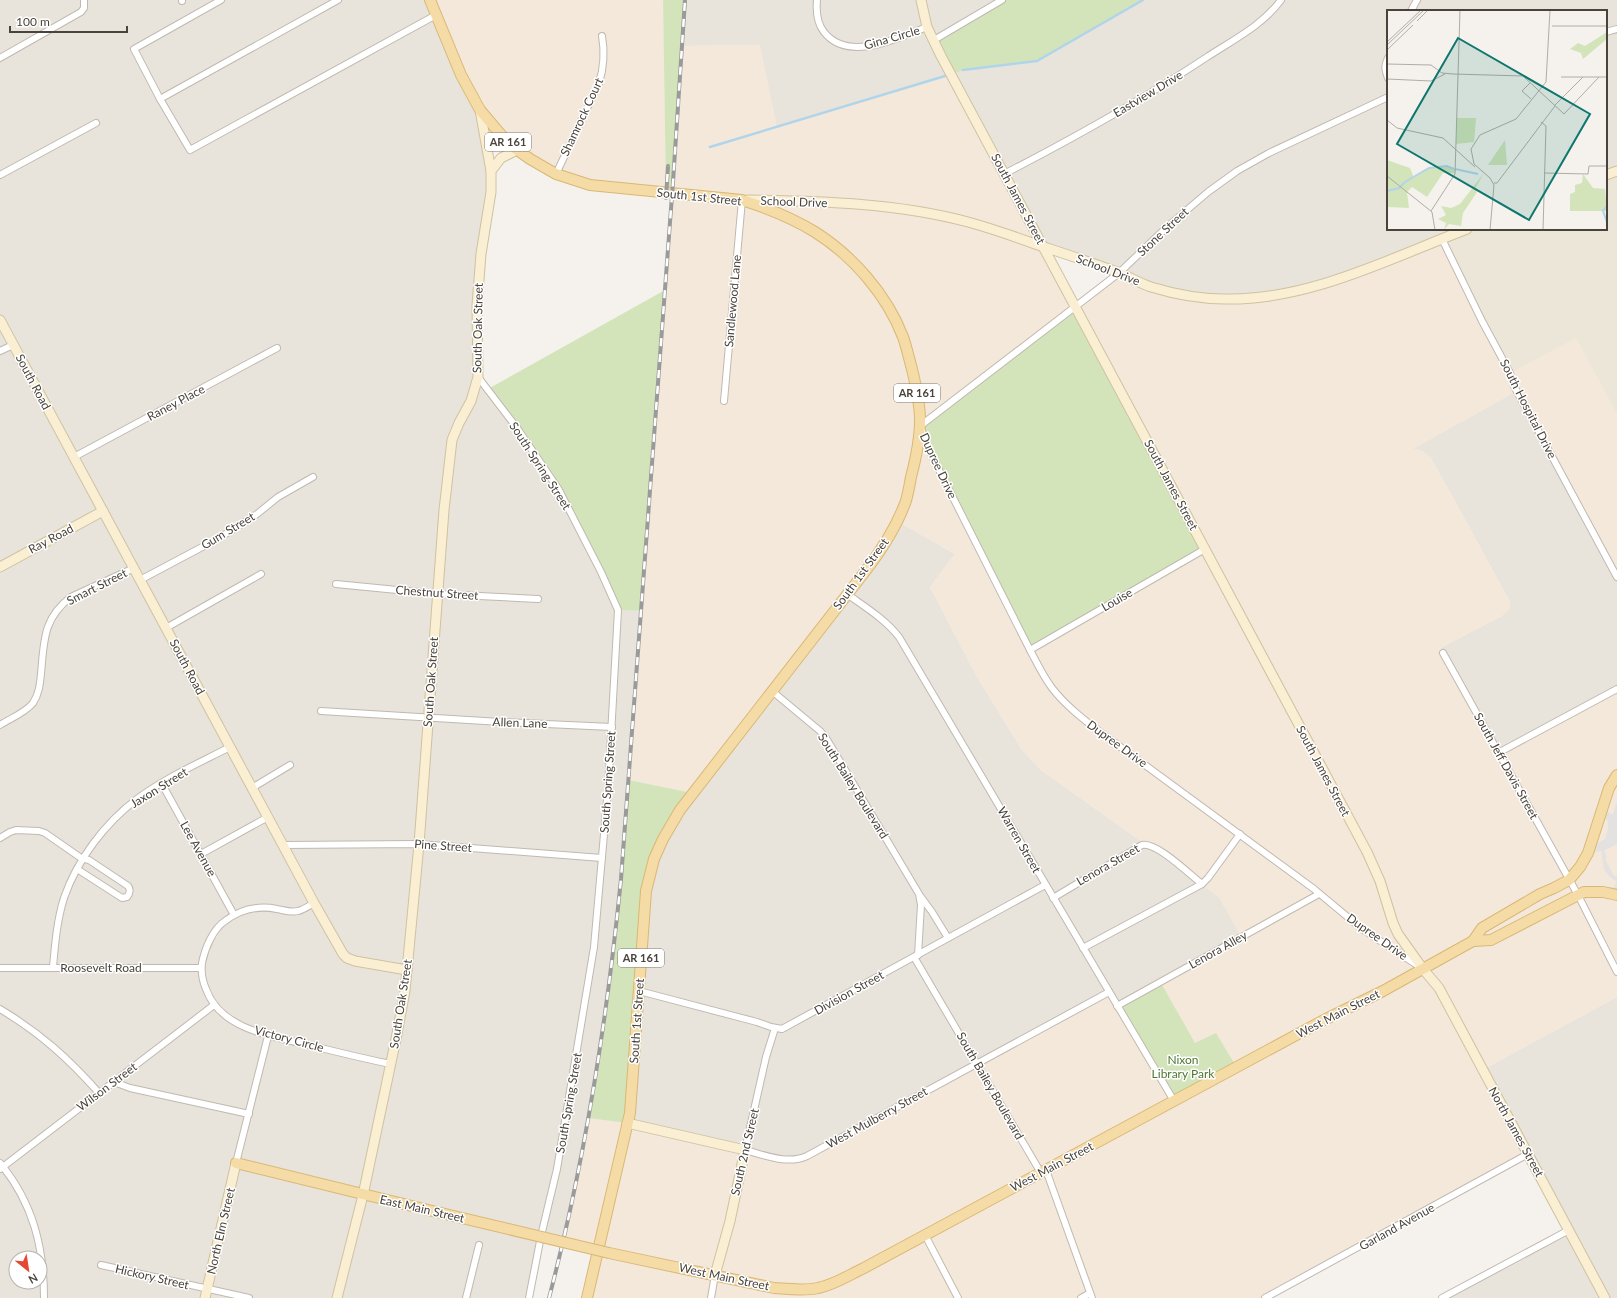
<svg xmlns="http://www.w3.org/2000/svg" width="1617" height="1298" font-family="Lato,sans-serif">
<style>
.residential{fill:#e8e4db;fill-rule:evenodd}
.commercial{fill:#f4e8db}
.education{fill:#ece6d8}
.green{fill:#d3e4ba}
.parking{fill:#e4e2e0}
.lines{fill:none;stroke-linecap:round;stroke-linejoin:round}
.stream{stroke:#b0d5ea;stroke-width:2.5}
.street-casing{stroke:#c0b9b0;stroke-width:8}
.secondary-casing{stroke:#cfc2a1;stroke-width:11}
.primary-casing{stroke:#d9b876;stroke-width:12}
.street{stroke:#fff;stroke-width:6}
.secondary{stroke:#faefd2;stroke-width:9}
.primary{stroke:#f5dba5;stroke-width:10}
.rail-casing{stroke:#9a9a9a;stroke-width:4}
.rail{stroke:#fff;stroke-width:2.5;stroke-dasharray:8;stroke-linecap:butt}
.primary-bridge-casing{stroke:#d9b876;stroke-width:12;stroke-linecap:butt}
.primary-bridge{stroke:#f5dba5;stroke-width:10}
.labels{text-anchor:middle;stroke-width:3;stroke-linejoin:round;paint-order:stroke}
.shield{fill:#fff;stroke:#807b76;stroke-width:1}
.shield-label{font-size:11px;font-weight:bold;fill:#49433b}
.street-label{font-size:12px;fill:#49433b;stroke:#fff}
.park-label{font-size:12px;fill:#4e7632;stroke:#fff}
.inset-river{fill:none;stroke:#b0d5ea;stroke-width:2}
.inset-road{fill:none;stroke:#b0aca6;stroke-width:1}
.view{fill:#0f766e;fill-opacity:0.15;stroke:#0f766e;stroke-width:2}
.inset-edge{fill:none;stroke:#49433b;stroke-width:2}
</style>
<rect width="100%" height="100%" fill="#f5f2ed"/>
<!-- residential -->
<g class="residential">
<path d="M0 0H430L480 110 491 171 481 254 478 377 559 490 618 610 641 611 621 879 608 998 599 1057 576 1181 563 1243 541 1238 529 1298H0ZM16 1258H40V1282H16Z"/>
<path d="M685 0H1002L964 70 1037 61 1143 0H1617V171L1606 175V11H1388V229H1467L1342 278 1244 298 1176 293 1043 247 951 74 776 127 759 45 682 46Z"/>
<path d="M1517 391 1617 577V689L1498 753 1440 648 1502 616 1510 602 1451 494 1430 457 1420 450 1412 449Z"/>
<path d="M897 521 955 554 930 587 977 677 1022 750 1041 770 1219 897 1242 937 1117 1007 807 1156 788 1160 627 1123 645 902 663 839Z"/>
<path d="M1617 997V1298H1442L1569 1230 1482 1070Z"/>
</g>
<!-- commercial -->
<g class="commercial">
<path d="M430 0H663L666 194 602 187 543 167 488 121Z"/>
<path d="M760 45 777 127 951 74 1076 306 1119 273 1150 286 1214 299 1296 291 1442 239 1576 337 1617 414V577L1517 391 1413 449 1420 450 1430 457 1451 494 1510 602V609L1502 616 1440 648 1498 752 1617 689V997L1482 1070 1528 1154 1265 1298H1092L1090 1293 1081 1298H588L599 1251 563 1243 588 1118 627 1123 683 1137 797 1159 1109 992 1116 1005 1241 937 1219 897 1041 770 1022 750 977 677 930 587 955 554 897 521 692 793 629 780 671 206 672 158 682 46Z"/>
</g>
<!-- education -->
<path class="education" d="M1617 171V414L1576 338 1510 373 1442 239 1467 229H1606V175Z"/>
<!-- green -->
<g class="green">
<path d="M663 0H685L671 194H666Z"/>
<path d="M1002 0H1143L1037 61 964 70 951 74 934 40Z"/>
<path d="M665 290 641 611 618 610 559 490 488 389Z"/>
<path d="M1076 306 1205 549 1030 650 920 426Z"/>
<path d="M629 780 692 793 654 859 627 1123 588 1118 608 998 616 939Z"/>
<path d="M1161 983 1195 1043 1216 1033 1237 1068 1174 1101 1117 1007Z"/>
</g>
<!-- parking -->
<path class="parking" d="M1617 801V844L1604 851 1607 857 1605 859 1614 876H1617V890L1611 888 1614 887 1617 882 1609 876 1604 869 1601 851 1596 852 1592 855 1595 845 1605 839 1608 829V821L1606 819 1604 821 1607 808 1609 813 1613 814Z"/>
<g class="lines">
<!-- stream -->
<g class="stream">
<path d="M963 70 1037 61 1143 0"/>
<path d="M710 147 945 76"/>
</g>
<!-- street casing -->
<g class="street-casing">
<g id="street">
<path d="M182 0V1"/>
<path d="M221 0 134 49 160 99 190 150 436 15"/>
<path d="M817 0C816 11 817 23 824 32 848 63 898 38 927 27"/>
<path d="M1411 11 1417 0"/>
<path d="M1606 32 1617 29"/>
<path d="M934 40 1002 0"/>
<path d="M0 58 81 12 84 8V0"/>
<path d="M1388 58C1384 66 1385 70 1388 78"/>
<path d="M1388 97 1269 153 1237 171 1208 192 1167 227 1119 273 920 426 932 456 1030 650C1037 663 1043 676 1052 688 1065 705 1083 719 1100 732L1314 889 1362 929 1420 967"/>
<path d="M160 99 338 0"/>
<path d="M556 174 599 83C604 67 605 53 602 36"/>
<path d="M1004 174C1074 138 1142 100 1207 57 1233 40 1263 25 1281 0"/>
<path d="M0 175 96 123"/>
<path d="M1442 239 1482 321 1510 373 1514 386 1617 577"/>
<path d="M0 351 13 345"/>
<path d="M478 377 517 428 559 490 601 572 618 610 608 789 594 947 557 1169 541 1236 529 1298"/>
<path d="M724 401 742 200"/>
<path d="M74 457 277 348"/>
<path d="M140 580 221 537 257 514 278 497 313 477"/>
<path d="M336 584 438 594 538 599"/>
<path d="M847 594C865 607 885 619 899 637L1174 1101"/>
<path d="M166 628 261 574"/>
<path d="M1030 650 1205 549"/>
<path d="M1443 653 1578 895 1617 972"/>
<path d="M772 691 820 731 826 738 919 894 921 905 918 955"/>
<path d="M321 711 501 722 612 727"/>
<path d="M0 725C11 718 25 713 33 703 39 694 40 684 41 674 44 641 43 618 71 597L134 568"/>
<path d="M1498 753 1617 689"/>
<path d="M162 784 234 915"/>
<path d="M252 788 290 765"/>
<path d="M0 838 10 832 16 830 39 831 45 833 81 858 89 860 128 886C131 890 130 893 127 897L122 898 77 869"/>
<path d="M283 845 419 844 602 858"/>
<path d="M201 854 268 817"/>
<path d="M921 897 932 912 948 938"/>
<path d="M1053 898 1142 845C1157 842 1189 874 1202 884"/>
<path d="M314 903C309 906 303 910 298 911 291 913 283 910 277 909 257 905 241 909 225 921 213 929 205 948 202 963 201 972 202 980 206 989 221 1032 279 1037 317 1047 341 1053 366 1059 391 1064"/>
<path d="M1083 948 1202 884 1208 878 1240 834"/>
<path d="M914 957 1041 1173"/>
<path d="M53 967C55 944 57 920 64 898 77 860 105 823 137 799 165 778 199 763 230 747"/>
<path d="M0 968H201"/>
<path d="M639 991 757 1022 771 1027 782 1029 1045 885"/>
<path d="M1117 1006 1319 894"/>
<path d="M0 1009C40 1033 68 1058 99 1093"/>
<path d="M775 1028 766 1057 745 1150C765 1155 787 1165 807 1156L1109 992"/>
<path d="M114 1082 130 1088 249 1114"/>
<path d="M0 1163C33 1203 44 1247 44 1298"/>
<path d="M236 1163 268 1036"/>
<path d="M0 1169 214 1005"/>
<path d="M1046 1170 1092 1298"/>
<path d="M925 1235 958 1298"/>
<path d="M101 1265 249 1298"/>
<path d="M466 1298 479 1245"/>
<path d="M711 1298 715 1275"/>
<path d="M1081 1298 1090 1293"/>
<path d="M1265 1298 1528 1154"/>
<path d="M1442 1298 1569 1230"/>
</g>
</g>
<!-- secondary casing -->
<g class="secondary-casing">
<g id="secondary">
<path d="M921 0 927 27 941 56 1367 852 1380 881 1393 923 1398 934 1423 969 1439 988 1605 1298"/>
<path d="M480 110 491 171"/>
<path d="M1606 175 1617 171"/>
<path d="M748 200C821 201 897 203 968 222 990 228 1013 236 1035 244 1062 253 1090 262 1117 272 1128 276 1139 283 1151 287 1174 294 1201 299 1225 299 1308 301 1391 258 1467 229"/>
<path d="M0 320 314 903 343 954 347 958 355 961 407 970"/>
<path d="M0 567 103 511"/>
<path d="M627 1123 745 1150 730 1221 715 1275"/>
<path d="M205 1298 236 1163"/>
<path d="M337 1298 363 1195 397 1034 405 991 419 844 444 510 452 440 459 423 471 401 478 377 477 305 481 254 491 192V171L501 158 517 150"/>
</g>
</g>
<!-- primary casing -->
<g class="primary-casing">
<g id="primary">
<path d="M430 0 461 75 480 110 509 144 530 159 556 174 590 185 742 200C767 208 792 218 815 232 853 256 887 295 903 337 907 348 909 359 912 369 916 386 920 403 920 420 920 439 916 458 911 477 909 487 908 497 904 506 895 529 882 549 867 569L680 810 663 839 654 859 646 891 630 1113 587 1298"/>
<path d="M1473 941 1482 928 1540 894 1554 888 1569 880 1580 867 1588 853 1609 788 1617 775"/>
<path d="M236 1163 424 1209"/>
<path d="M609 1253 774 1288C789 1289 804 1291 818 1288 834 1285 849 1275 864 1268L1324 1020 1383 991 1473 941 1491 940 1584 892H1603L1617 895"/>
</g>
</g>
<!-- street -->
<use href="#street" class="street"/>
<!-- secondary -->
<use href="#secondary" class="secondary"/>
<!-- primary -->
<use href="#primary" class="primary"/>
<!-- rail casing -->
<g class="rail-casing">
<g id="rail">
<path d="M666 198 668 166"/>
<path d="M549 1298C585 1161 607 1020 621 879L673 182 685 0"/>
</g>
</g>
<!-- rail -->
<use href="#rail" class="rail"/>
<!-- primary-bridge casing -->
<g class="primary-bridge-casing">
<path id="primary-bridge" d="M424 1209 609 1253"/>
</g>
<!-- primary-bridge -->
<use href="#primary-bridge" class="primary-bridge"/>
</g>
<g class="labels">
<!-- shield labels -->
<g class="shield">
<rect x="485" y="133" width="46" height="18" rx="3"/>
<rect x="894" y="384" width="46" height="18" rx="3"/>
<rect x="618" y="949" width="46" height="18" rx="3"/>
</g>
<g class="shield-label">
<text x="508" y="146">AR 161</text>
<text x="917" y="397">AR 161</text>
<text x="641" y="962">AR 161</text>
</g>
<!-- street labels -->
<g class="street-label">
<text transform="translate(892 38) rotate(-16)" y="4">Gina Circle</text>
<text transform="translate(1148 94) rotate(-31)" y="4">Eastview Drive</text>
<text transform="translate(582 117) rotate(-65)" y="4">Shamrock Court</text>
<text transform="translate(699 197) rotate(6)" y="4">South 1st Street</text>
<text transform="translate(1018 199) rotate(62)" y="4">South James Street</text>
<text transform="translate(794 202) rotate(2)" y="4">School Drive</text>
<text transform="translate(1163 232) rotate(-43)" y="4">Stone Street</text>
<text transform="translate(1108 270) rotate(21)" y="4">School Drive</text>
<text transform="translate(733 301) rotate(-85)" y="4">Sandlewood Lane</text>
<text transform="translate(478 328) rotate(-89)" y="4">South Oak Street</text>
<text transform="translate(33 382) rotate(62)" y="4">South Road</text>
<text transform="translate(176 403) rotate(-28)" y="4">Raney Place</text>
<text transform="translate(1528 409) rotate(63)" y="4">South Hospital Drive</text>
<text transform="translate(540 466) rotate(57)" y="4">South Spring Street</text>
<text transform="translate(938 466) rotate(65)" y="4">Dupree Drive</text>
<text transform="translate(1171 485) rotate(62)" y="4">South James Street</text>
<text transform="translate(228 531) rotate(-31)" y="4">Gum Street</text>
<text transform="translate(51 539) rotate(-28)" y="4">Ray Road</text>
<text transform="translate(861 574) rotate(-54)" y="4">South 1st Street</text>
<text transform="translate(97 587) rotate(-27)" y="4">Smart Street</text>
<text transform="translate(437 593) rotate(4)" y="4">Chestnut Street</text>
<text transform="translate(1117 600) rotate(-30)" y="4">Louise</text>
<text transform="translate(187 667) rotate(62)" y="4">South Road</text>
<text transform="translate(431 682) rotate(-86)" y="4">South Oak Street</text>
<text transform="translate(520 723) rotate(2)" y="4">Allen Lane</text>
<text transform="translate(1117 744) rotate(36)" y="4">Dupree Drive</text>
<text transform="translate(1506 766) rotate(61)" y="4">South Jeff Davis Street</text>
<text transform="translate(1323 771) rotate(62)" y="4">South James Street</text>
<text transform="translate(608 782) rotate(-86)" y="4">South Spring Street</text>
<text transform="translate(853 786) rotate(58)" y="4">South Bailey Boulevard</text>
<text transform="translate(159 788) rotate(-32)" y="4">Jaxon Street</text>
<text transform="translate(1019 840) rotate(60)" y="4">Warren Street</text>
<text transform="translate(443 846) rotate(4)" y="4">Pine Street</text>
<text transform="translate(198 849) rotate(61)" y="4">Lee Avenue</text>
<text transform="translate(1108 865) rotate(-30)" y="4">Lenora Street</text>
<text transform="translate(1377 937) rotate(35)" y="4">Dupree Drive</text>
<text transform="translate(1218 950) rotate(-29)" y="4">Lenora Alley</text>
<text x="101" y="972">Roosevelt Road</text>
<text transform="translate(849 993) rotate(-29)" y="4">Division Street</text>
<text transform="translate(401 1004) rotate(-81)" y="4">South Oak Street</text>
<text transform="translate(1338 1014) rotate(-27)" y="4">West Main Street</text>
<text transform="translate(637 1021) rotate(-86)" y="4">South 1st Street</text>
<text transform="translate(289 1039) rotate(15)" y="4">Victory Circle</text>
<text transform="translate(990 1086) rotate(60)" y="4">South Bailey Boulevard</text>
<text transform="translate(107 1087) rotate(-37)" y="4">Wilson Street</text>
<text transform="translate(569 1103) rotate(-80)" y="4">South Spring Street</text>
<text transform="translate(877 1118) rotate(-29)" y="4">West Mulberry Street</text>
<text transform="translate(1516 1132) rotate(61)" y="4">North James Street</text>
<text transform="translate(745 1152) rotate(-77)" y="4">South 2nd Street</text>
<text transform="translate(1052 1167) rotate(-28)" y="4">West Main Street</text>
<text transform="translate(422 1209) rotate(13)" y="4">East Main Street</text>
<text transform="translate(1397 1227) rotate(-29)" y="4">Garland Avenue</text>
<text transform="translate(221 1231) rotate(-77)" y="4">North Elm Street</text>
<text transform="translate(152 1277) rotate(13)" y="4">Hickory Street</text>
<text transform="translate(724 1277) rotate(12)" y="4">West Main Street</text>
</g>
<!-- park labels -->
<g class="park-label">
<text x="1183" y="1064">Nixon<tspan x="1183" dy="14">Library Park</tspan></text>
</g>
</g>
<!-- overview -->
<g transform="translate(1387 10)">
<rect width="220" height="220" fill="#f5f2ed"/>
<path d="M220 22V29L196 49 194 43 183 39 191 33 198 36ZM70 108H89L87 132 69 134ZM118 130 120 155H101L109 143ZM0 150 23 158 27 168 37 160 48 156H60L68 159V163H56L40 187 25 177 20 182 22 198 0 197ZM97 163 88 179 90 182 76 203 74 216 62 214 57 220 59 213 51 209 59 205 54 196 64 198 73 194ZM196 164 206 178 218 179 220 201H183V184L188 182V175L195 173Z" fill="#d3e4ba"/>
<path class="inset-river" d="M68 159 91 164M18 172 42 158 60 156 67 159M0 181 12 178 18 172M220 196 216 201 220 212"/>
<path class="inset-road" d="M30 11 41 0M165 16H220M0 32 34 0M0 35 37 0M0 40 26 15M0 54 44 55 55 63 66 64 136 66 177 104 212 67M174 67H220M0 69 44 71 58 64M143 73 135 81 144 89M168 95 196 67M0 110 10 118 56 128 88 157M154 112 159 116 156 220M157 163 201 164 202 156H220M0 166 45 202 48 220M107 173H110L168 96M44 201 68 164 73 0M103 220 107 175 103 168 87 154 84 139 93 125 129 109 159 72 163 0"/>
<path class="view" d="M71 28 203 104 142 210 10 134Z"/>
<rect width="220" height="220" class="inset-edge"/>
</g>
<!-- north arrow -->
<g transform="translate(28 1270) rotate(150)"><circle r="19" fill="#ffffff" stroke="#b6b4b1"/>
<path d="M0-3L7 15L0 10L-7 15Z" fill="#e54833"/>
<text y="-6" font-size="11" font-weight="bold" text-anchor="middle" fill="#49433b">N</text>
</g>
<!-- scale -->
<path d="M10 26v6h117v-6" fill="none" stroke="#49433b" stroke-width="2"/>
<text x="16" y="26" font-size="12" fill="#49433b" stroke="#ffffff" stroke-width="3" paint-order="stroke">100 m</text>
</svg>
